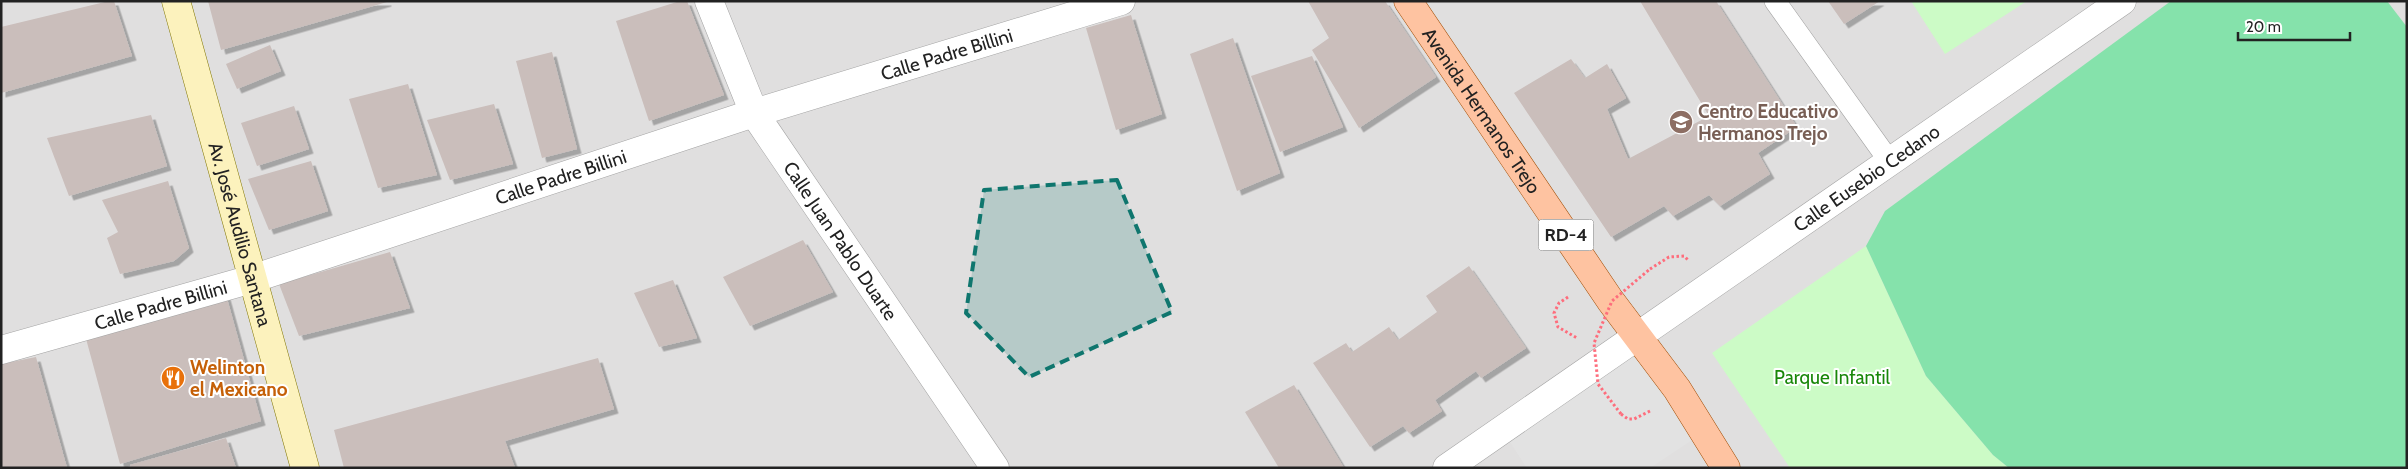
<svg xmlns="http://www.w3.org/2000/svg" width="2408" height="469" font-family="Cabin,sans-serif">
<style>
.residential{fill:#e0dfdf}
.park{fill:#ccfbc6}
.pitch{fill:#85e2ab}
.parking{fill:#e2e2e2}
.building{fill:#cabebb;filter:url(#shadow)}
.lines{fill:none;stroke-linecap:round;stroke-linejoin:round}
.service-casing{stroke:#a3a3a3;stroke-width:22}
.minor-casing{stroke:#a3a3a3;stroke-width:29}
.secondary-casing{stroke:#7f7402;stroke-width:29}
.primary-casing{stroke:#9f4a00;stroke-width:29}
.path{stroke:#fe6d7c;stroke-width:3;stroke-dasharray:2.5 2.5;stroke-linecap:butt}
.service{stroke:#fff;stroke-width:21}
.minor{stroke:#fff;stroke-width:28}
.secondary{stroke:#fcf2bd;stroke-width:28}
.primary{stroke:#fec3a1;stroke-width:28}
.path-bridge{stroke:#fe6d7c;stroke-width:3;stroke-dasharray:2.5 2.5;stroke-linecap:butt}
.marked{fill:#0f766e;fill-opacity:0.2;stroke:#0f766e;stroke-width:4;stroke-dasharray:10 6;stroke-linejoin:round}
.labels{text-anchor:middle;stroke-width:4;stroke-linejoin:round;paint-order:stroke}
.shield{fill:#fff;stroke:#646464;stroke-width:1}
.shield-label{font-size:18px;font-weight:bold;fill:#222}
.street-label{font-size:19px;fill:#222;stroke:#fff}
.education-label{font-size:19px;font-weight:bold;fill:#785e54;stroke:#fff;text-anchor:start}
.food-label{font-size:19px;font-weight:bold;fill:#c56008;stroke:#fff;text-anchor:start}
.park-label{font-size:19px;fill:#188709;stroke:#fff}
</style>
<defs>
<filter id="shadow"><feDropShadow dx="4.5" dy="4.5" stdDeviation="0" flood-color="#0004"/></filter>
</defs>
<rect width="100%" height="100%" fill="#f2ede8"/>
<!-- residential -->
<rect class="residential" x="1" y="1" width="2406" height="467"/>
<!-- park -->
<g class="park">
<path d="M1911 1H2027L1945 54Z"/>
<path d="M1866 246 1926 376 1993 455 2009 468H1790L1712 353Z"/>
</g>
<!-- pitch -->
<path class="pitch" d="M2171 1H2387L2407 27V468H2009L1993 455 1926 376 1866 246 1885 211Z"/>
<!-- parking -->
<path class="parking" d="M1639 337 1704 432 1650 468H1527L1502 430Z"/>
<!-- building -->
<g class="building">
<path d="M109 1H114L132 56 1 93V27Z"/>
<path d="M208 1H387V2L221 50Z"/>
<path d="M680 1H687L724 95 649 121 616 21Z"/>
<path d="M1308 1H1385L1436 77 1359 128 1312 50 1329 38Z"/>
<path d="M1640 1H1716L1797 127 1758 153 1770 174 1720 206 1709 195 1673 216 1664 206 1611 237 1514 93 1571 59 1585 78 1607 64 1626 98 1607 109 1628 159 1709 116Z"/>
<path d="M1828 1H1880L1844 24Z"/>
<path d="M1131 15 1162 114 1116 130 1086 28Z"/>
<path d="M1233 38 1280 173 1237 191 1190 54Z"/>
<path d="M270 45 281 71 237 89 226 64Z"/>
<path d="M552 52 577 149 542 158 516 61Z"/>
<path d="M1312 56 1343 127 1280 152 1251 76Z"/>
<path d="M408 84 437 175 378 188 349 99Z"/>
<path d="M494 104 513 164 450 180 427 120Z"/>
<path d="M294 106 309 149 257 166 241 123Z"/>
<path d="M151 115 167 166 69 196 47 138Z"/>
<path d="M311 161 328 211 269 230 248 179Z"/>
<path d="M168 181 189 248 174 261 120 274 107 238 118 232 102 200Z"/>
<path d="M803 240 833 292 750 326 723 277Z"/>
<path d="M390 252 410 308 299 336 279 284Z"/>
<path d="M1469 266 1526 348 1481 378 1476 371 1435 400 1442 411 1409 433 1403 426 1370 447 1313 363 1346 343 1352 352 1389 327 1398 340 1437 312 1426 296Z"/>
<path d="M673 280 697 338 659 347 634 293Z"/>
<path d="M226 295 261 421 120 464 85 335Z"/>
<path d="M36 357 67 468H1V364Z"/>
<path d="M598 358 614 409 505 441 515 468H344L334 430Z"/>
<path d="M1294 385 1344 468H1279L1245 412Z"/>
<path d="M226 438 236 468H131L130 465Z"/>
</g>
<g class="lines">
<!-- service casing -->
<g class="service-casing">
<path id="service" d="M1775 1 1890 162"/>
</g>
<!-- minor casing -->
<g class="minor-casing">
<g id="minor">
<path id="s1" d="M709 1 754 113 995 468"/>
<path id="s2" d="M1 350 252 279 754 113 1121 1"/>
<path id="s3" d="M1447 468 2122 1"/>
</g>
</g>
<!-- secondary casing -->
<g class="secondary-casing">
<g id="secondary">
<path id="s4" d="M176 1 305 468"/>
</g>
</g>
<!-- primary casing -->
<g class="primary-casing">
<g id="primary">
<path id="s5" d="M1408 1 1610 300 1677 389 1726 468"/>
</g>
</g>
<!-- path -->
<g class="path">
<path d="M1650 269 1669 257 1684 256 1689 261"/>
<path d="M1568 297 1559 303 1554 313 1558 327 1577 338"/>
<path d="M1621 414 1628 419H1634L1652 410"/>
</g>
<!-- service -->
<use href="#service" class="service"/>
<!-- minor -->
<use href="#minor" class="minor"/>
<!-- secondary -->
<use href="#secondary" class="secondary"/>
<!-- primary -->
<use href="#primary" class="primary"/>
<!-- path-bridge -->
<path class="path-bridge" d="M1621 414 1598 384 1594 343 1612 301 1650 269"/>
</g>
<!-- marked area -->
<path class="marked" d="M1117 180 1172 312 1029 377 966 313 984 190Z"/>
<!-- icons -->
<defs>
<g id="school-disc" transform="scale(1.25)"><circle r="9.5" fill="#8d6e63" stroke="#fff"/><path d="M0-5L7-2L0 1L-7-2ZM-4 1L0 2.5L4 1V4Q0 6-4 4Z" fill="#fff"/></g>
<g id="restaurant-disc" transform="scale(1.25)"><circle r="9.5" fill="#e8710a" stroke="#fff"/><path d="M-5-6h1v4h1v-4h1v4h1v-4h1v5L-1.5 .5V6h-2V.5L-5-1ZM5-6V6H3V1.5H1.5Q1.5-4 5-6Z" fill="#fff"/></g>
</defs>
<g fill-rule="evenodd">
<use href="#school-disc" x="1681" y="122"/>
<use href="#restaurant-disc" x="173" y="378"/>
</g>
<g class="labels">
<!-- shield labels -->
<rect class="shield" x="1538.5" y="219.5" width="55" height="31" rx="4"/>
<g class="shield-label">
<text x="1566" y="241">RD-4</text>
</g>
<!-- street labels -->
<g class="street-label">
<text dy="7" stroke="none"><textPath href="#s2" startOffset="991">Calle Padre Billini</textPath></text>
<text dy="7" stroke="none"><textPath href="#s5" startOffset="132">Avenida Hermanos Trejo</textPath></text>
<text dy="7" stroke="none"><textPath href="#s2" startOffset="586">Calle Padre Billini</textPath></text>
<text dy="7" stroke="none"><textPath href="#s3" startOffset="510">Calle Eusebio Cedano</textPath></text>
<text dy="7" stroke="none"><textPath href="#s4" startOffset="242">Av. José Audilio Santana</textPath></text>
<text dy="7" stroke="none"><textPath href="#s1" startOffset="275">Calle Juan Pablo Duarte</textPath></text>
<text dy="7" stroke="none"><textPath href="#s2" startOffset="166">Calle Padre Billini</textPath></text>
</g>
<!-- education labels -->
<g class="education-label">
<text x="1698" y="118">Centro Educativo<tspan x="1698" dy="22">Hermanos Trejo</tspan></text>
</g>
<!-- food labels -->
<g class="food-label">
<text x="190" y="374">Welinton<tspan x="190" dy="22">el Mexicano</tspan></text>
</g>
<!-- park labels -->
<g class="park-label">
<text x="1832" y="384">Parque Infantil</text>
</g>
</g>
<!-- border -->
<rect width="2408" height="469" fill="none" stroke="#222222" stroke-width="5"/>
<!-- scale -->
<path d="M2238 32v8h112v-8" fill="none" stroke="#222222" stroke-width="2.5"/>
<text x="2246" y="32" font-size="15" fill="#222222" stroke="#ffffff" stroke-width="4" paint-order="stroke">20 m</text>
</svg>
